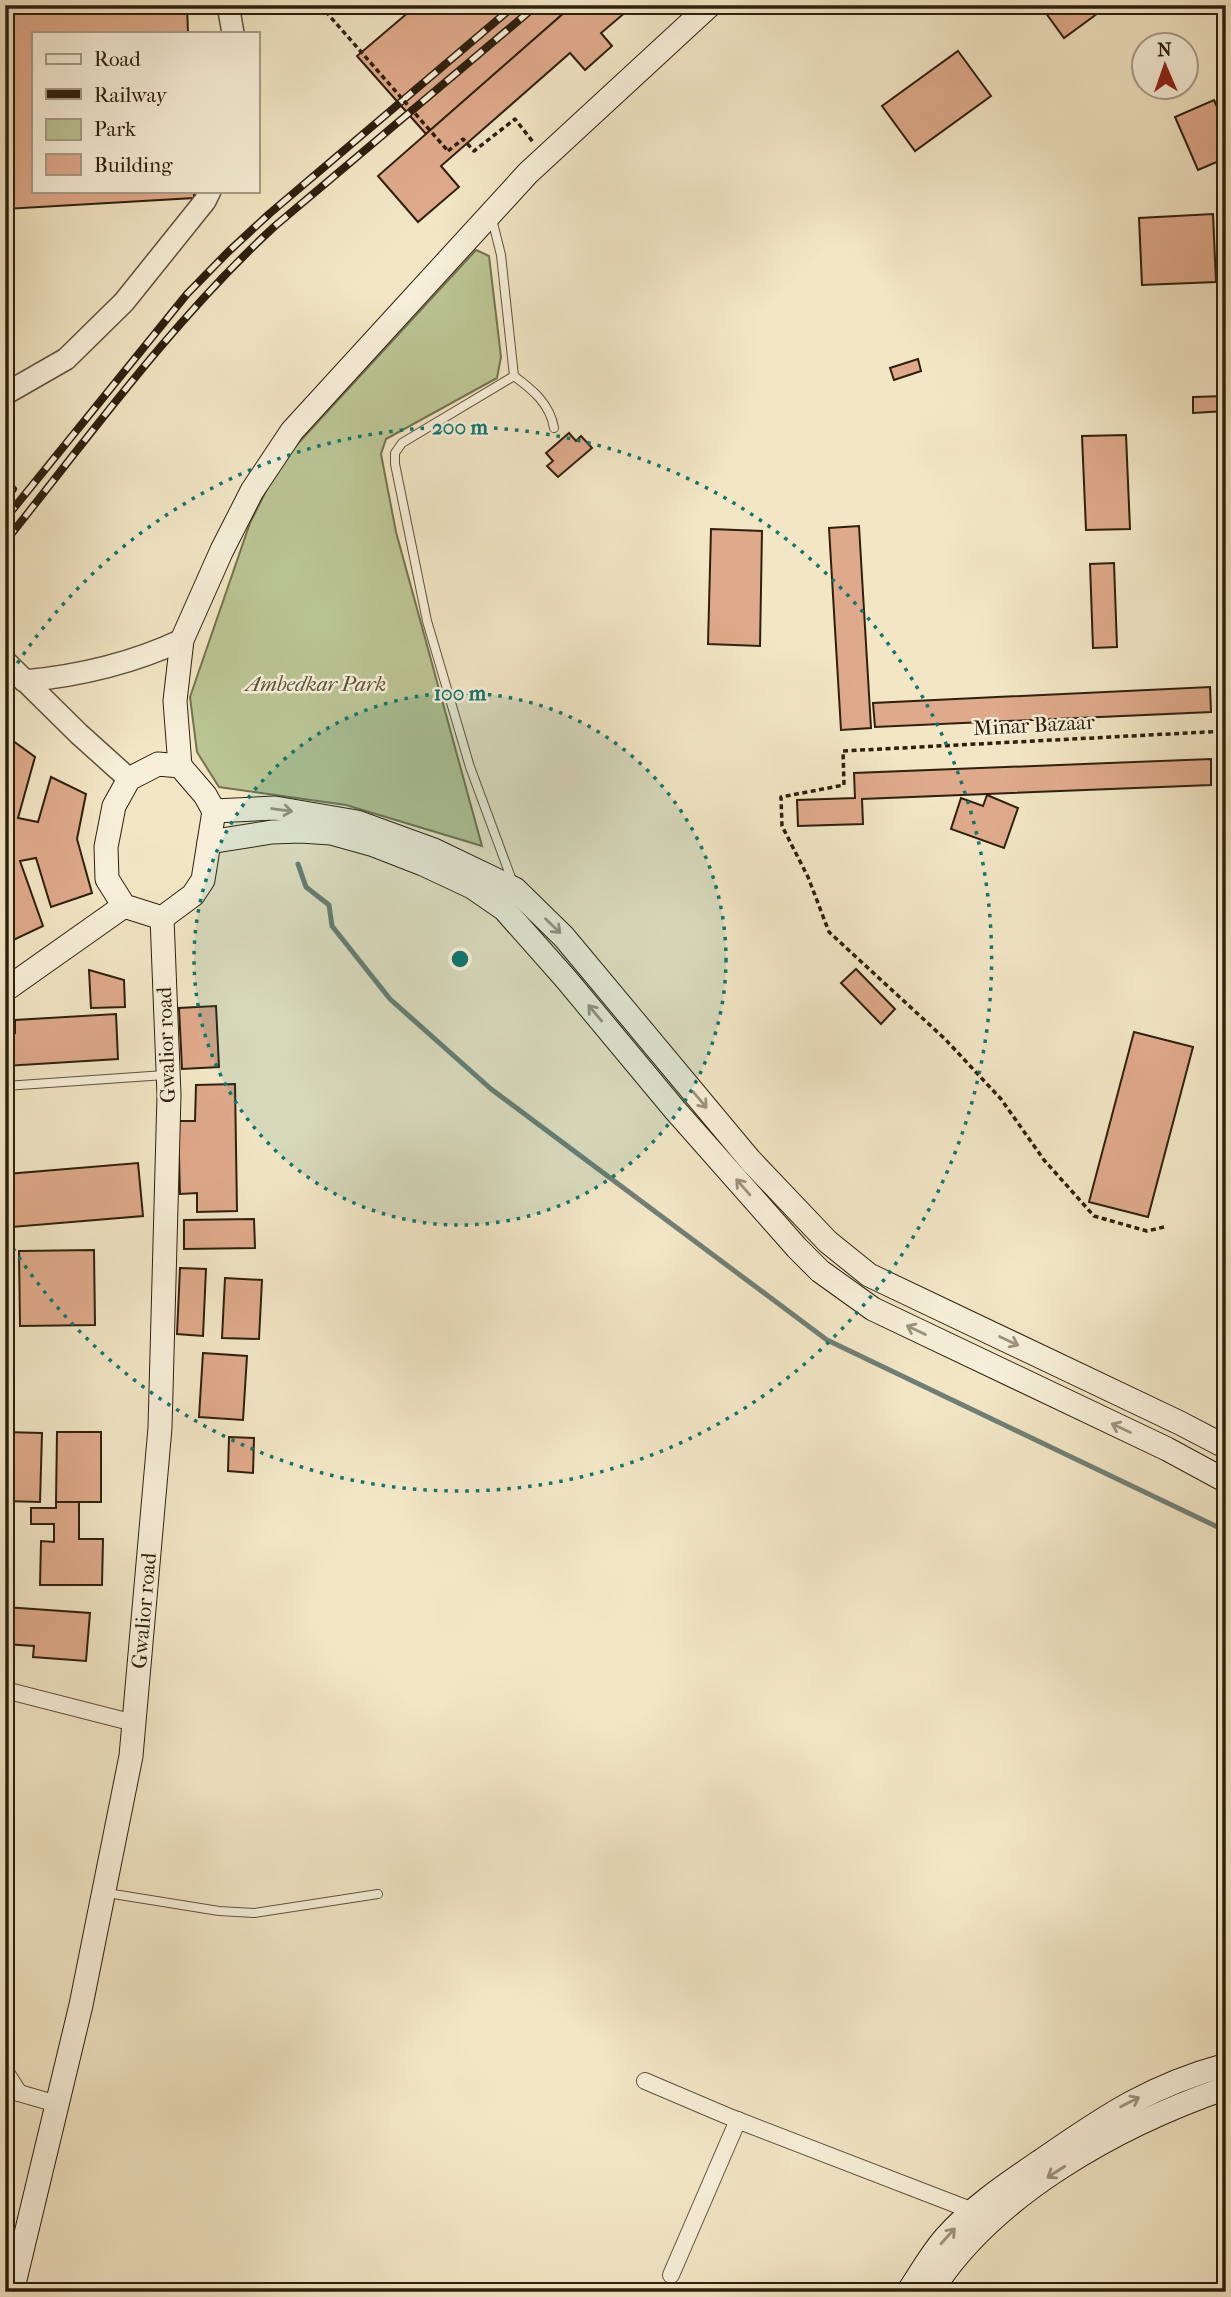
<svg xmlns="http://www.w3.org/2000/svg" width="1231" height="2297" font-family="'IM FELL French Canon',serif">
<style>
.green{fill:#bbc594;stroke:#747250;stroke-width:2}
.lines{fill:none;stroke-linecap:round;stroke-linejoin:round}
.stream{stroke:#707f75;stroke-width:5}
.building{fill:#dfaa8b;stroke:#2e200d;stroke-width:2}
.service-casing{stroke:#5f523b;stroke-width:10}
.minor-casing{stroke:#5f523b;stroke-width:18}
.tertiary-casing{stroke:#5f523b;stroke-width:24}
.secondary-casing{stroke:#2e200d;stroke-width:25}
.path{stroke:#2e200d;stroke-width:3.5;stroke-dasharray:5 3.5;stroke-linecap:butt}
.service{stroke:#f7efd9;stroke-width:8}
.minor{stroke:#f7efd9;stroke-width:16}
.tertiary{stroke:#f7efd9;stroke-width:21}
.secondary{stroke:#f7efd9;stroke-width:23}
.rail-casing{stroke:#2e200d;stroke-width:8}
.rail{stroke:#f7efd9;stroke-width:5;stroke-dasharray:16;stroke-linecap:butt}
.path-bridge{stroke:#2e200d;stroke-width:3.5;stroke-dasharray:5 3.5;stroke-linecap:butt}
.oneway{stroke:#9d927d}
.ring{fill:none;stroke:#0f766e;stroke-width:3.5;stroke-dasharray:3.5 7}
.labels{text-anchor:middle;stroke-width:5;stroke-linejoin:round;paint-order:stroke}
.park-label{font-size:21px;font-style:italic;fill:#585236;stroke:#f7efd9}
.street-label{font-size:21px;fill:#2e200d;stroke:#f7efd9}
.centre{fill:#0f766e;stroke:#f7efd9;stroke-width:3.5}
.ring-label{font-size:21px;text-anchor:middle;font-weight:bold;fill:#0f766e;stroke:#f7efd9;stroke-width:5;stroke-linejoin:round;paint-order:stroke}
</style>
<rect width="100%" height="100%" fill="#f2e6c5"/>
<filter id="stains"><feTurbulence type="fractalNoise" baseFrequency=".00286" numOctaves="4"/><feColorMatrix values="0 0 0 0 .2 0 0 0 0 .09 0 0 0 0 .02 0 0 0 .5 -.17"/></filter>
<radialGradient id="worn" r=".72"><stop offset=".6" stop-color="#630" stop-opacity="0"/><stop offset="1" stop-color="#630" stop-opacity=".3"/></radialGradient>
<!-- green -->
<path class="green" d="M476 250 489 256 501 357 497 378 386 439 381 454 396 532 482 846 346 805 219 787 197 752 190 697 250 523 280 463Z"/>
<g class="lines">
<!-- stream -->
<path class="stream" d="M298 864 306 887 329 905 332 926 390 999 491 1089 827 1340 1226 1531"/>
</g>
<!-- building -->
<g class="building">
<path d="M5 5H187L188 33H33V191H194V198L5 209Z"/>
<path d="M417 5H573L426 134 357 56Z"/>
<path d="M573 5H634L601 33 612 46 585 70 570 53 441 166 459 187 418 222 378 176Z"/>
<path d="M1040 5H1109L1064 38Z"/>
<path d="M958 51 991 96 915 151 882 106Z"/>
<path d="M1214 100 1226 127V158L1198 170 1175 117Z"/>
<path d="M1213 214 1216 282 1142 285 1139 218Z"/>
<path d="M918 359 921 371 894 380 890 368Z"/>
<path d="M1226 396V411L1193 413V397Z"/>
<path d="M569 433 576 441 581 436 592 448 558 477 547 466 553 461 546 453Z"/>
<path d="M1126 435 1130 529 1086 530 1082 436Z"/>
<path d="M859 526 871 728 841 730 829 528Z"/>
<path d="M711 529 762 531 760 646 708 644Z"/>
<path d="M1114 563 1117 647 1093 648 1090 564Z"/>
<path d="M1210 687 1211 712 875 727 873 703Z"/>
<path d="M5 735 35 757 18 818 38 822 51 777 86 794 77 839 92 893 51 907 36 858 20 861 43 926 5 944Z"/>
<path d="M1211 759V785L862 799 863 824 798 826 797 800 855 798 854 773Z"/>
<path d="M987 795 1018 808 1004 848 951 829 961 798 983 806Z"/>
<path d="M856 969 895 1009 881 1024 841 983Z"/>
<path d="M89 970 124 980 125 1007 91 1008Z"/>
<path d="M216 1006 219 1067 182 1069 179 1008Z"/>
<path d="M116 1014 118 1059 5 1066V1034L15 1033V1020Z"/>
<path d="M1134 1032 1193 1047 1148 1217 1089 1202Z"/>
<path d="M235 1084 237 1211 197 1212V1193L180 1194 178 1121H195L196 1085Z"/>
<path d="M138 1163 143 1216 12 1227 7 1174Z"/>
<path d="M254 1219 255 1248 184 1249V1220Z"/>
<path d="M94 1250 95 1325 20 1326 19 1251Z"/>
<path d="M180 1268 206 1269 203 1336 177 1334Z"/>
<path d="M225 1278 262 1280 259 1339 222 1338Z"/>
<path d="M203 1353 247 1356 243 1420 199 1417Z"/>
<rect x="5" y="1359" width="5" height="62"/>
<path d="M5 1432 42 1433 40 1502 5 1501Z"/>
<path d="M57 1432H101V1502H56Z"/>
<path d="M229 1437 254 1438 253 1473 228 1471Z"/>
<path d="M56 1502H79V1539H103L102 1585H40L41 1541 54 1542V1524H31V1508H56Z"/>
<path d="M5 1607 90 1613 86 1661 33 1657 34 1646 5 1644Z"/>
</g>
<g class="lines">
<!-- service casing -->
<g class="service-casing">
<g id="service">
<path d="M492 219 501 255 514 376"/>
<path d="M513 883 470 767 427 621 395 464V453L402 443 514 376C533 390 550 404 554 428"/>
<path d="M5 1086 165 1075"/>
<path d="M107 1893 219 1911 254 1913 378 1894"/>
</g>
</g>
<!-- minor casing -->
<g class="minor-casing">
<g id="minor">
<path d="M5 1690 134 1723"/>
<path d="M5 2071 19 2093"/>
<path d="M645 2081 732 2118 973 2211"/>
<path d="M5 2089 57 2104"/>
<path d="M671 2275 738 2120"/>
</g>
</g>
<!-- tertiary casing -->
<g class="tertiary-casing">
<g id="tertiary">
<path d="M228 5 233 33"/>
<path d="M5 394 66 359 124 302 205 201 210 191"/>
<path d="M5 661 79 734 129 779"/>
<path d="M24 681C78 676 133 663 182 640"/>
</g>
</g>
<!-- secondary casing -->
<g class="secondary-casing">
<g id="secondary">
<path d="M158 764 180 766 205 795 214 811 203 880 193 895 162 918 124 906 107 879 106 847 114 806 129 779Z"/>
<path d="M180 766 175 701 182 640 222 550 252 491 292 431 528 173 710 5"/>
<path d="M214 811 275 808 357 822 434 850 515 889 564 937 750 1160 828 1242 869 1275 1180 1423 1226 1447"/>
<path d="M209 842 272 832 300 831 331 833 374 845 423 864 472 887 504 909 566 979 675 1110 797 1248 820 1271 873 1309 1167 1449 1226 1481"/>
<path d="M5 990 124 906"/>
<path id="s1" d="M12 2292 81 2005 131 1756 160 1428 169 1095 162 918"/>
<path d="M908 2292C920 2274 931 2254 945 2238 973 2206 1010 2182 1045 2158 1107 2115 1152 2085 1226 2065"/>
<path d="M931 2292C992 2194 1119 2125 1226 2088"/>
</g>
</g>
<!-- path -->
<g class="path">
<path d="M448 151 463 139 474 151 515 119 533 142"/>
<path d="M1164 1227 1147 1231 1094 1216 1044 1160 1001 1099 945 1039 829 932 808 877 782 826 781 797 844 785 843 751 1226 731"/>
</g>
<!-- service -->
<use href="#service" class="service"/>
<!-- minor -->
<use href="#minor" class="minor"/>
<!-- tertiary -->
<use href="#tertiary" class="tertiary"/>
<!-- secondary -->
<use href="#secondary" class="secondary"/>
<!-- rail casing -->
<g class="rail-casing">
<g id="rail">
<path d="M5 499 13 489"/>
<path d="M5 519 187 294 228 252 269 214 515 5"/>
<path d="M5 542C91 434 173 320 275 226L537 5"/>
</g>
</g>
<!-- rail -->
<use href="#rail" class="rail"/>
<!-- path-bridge -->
<path class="path-bridge" d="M320 5 448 151"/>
</g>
<!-- one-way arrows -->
<defs><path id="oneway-shaft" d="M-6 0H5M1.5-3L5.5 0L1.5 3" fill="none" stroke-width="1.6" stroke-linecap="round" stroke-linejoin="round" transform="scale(1.75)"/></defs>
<g class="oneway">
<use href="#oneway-shaft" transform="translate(282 810) rotate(7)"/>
<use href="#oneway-shaft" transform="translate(553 926) rotate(44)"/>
<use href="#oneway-shaft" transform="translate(595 1013) rotate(-130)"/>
<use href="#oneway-shaft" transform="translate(700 1100) rotate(50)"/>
<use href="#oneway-shaft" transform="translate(743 1187) rotate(-131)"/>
<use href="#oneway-shaft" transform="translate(916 1330) rotate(-154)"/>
<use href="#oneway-shaft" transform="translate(1009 1341) rotate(25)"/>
<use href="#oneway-shaft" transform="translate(1121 1428) rotate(-155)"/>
<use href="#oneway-shaft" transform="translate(1130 2102) rotate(-27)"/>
<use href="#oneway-shaft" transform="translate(1056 2172) rotate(147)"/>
<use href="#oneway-shaft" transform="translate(948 2236) rotate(-48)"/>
</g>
<!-- distance rings -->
<circle cx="460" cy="959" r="266" fill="#0f766e" fill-opacity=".12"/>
<g class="ring">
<circle cx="460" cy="959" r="266"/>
<path d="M6 681A532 532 0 1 1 6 1237"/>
</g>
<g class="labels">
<!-- park labels -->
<g class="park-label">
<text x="316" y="691">Ambedkar Park</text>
</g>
<!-- street labels -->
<g class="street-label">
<text transform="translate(1034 725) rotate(-3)" y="7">Minar Bazaar</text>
<text transform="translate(166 1045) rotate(-92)" y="7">Gwalior road</text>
<text dy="7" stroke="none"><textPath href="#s1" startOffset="695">Gwalior road</textPath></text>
</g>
</g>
<circle cx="460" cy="959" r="10" class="centre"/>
<g class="ring-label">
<text x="460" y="434">200 m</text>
<text x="460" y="700">100 m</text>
</g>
<!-- margin -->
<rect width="1231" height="2297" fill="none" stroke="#f2e6c5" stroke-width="28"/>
<rect x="7" y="7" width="1217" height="2283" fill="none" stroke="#2e200d" stroke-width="3.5"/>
<rect x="14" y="14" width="1203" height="2269" fill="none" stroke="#2e200d" stroke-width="2"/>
<!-- legend -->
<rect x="32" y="32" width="228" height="161" fill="#f7efd9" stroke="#a79c87" stroke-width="2"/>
<rect x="46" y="54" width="35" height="10" fill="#f7efd9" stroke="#a79c87" stroke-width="2"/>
<text x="94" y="66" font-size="21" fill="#2e200d">Road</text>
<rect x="46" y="89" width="35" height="10" fill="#2e200d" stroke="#a79c87" stroke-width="2"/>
<text x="94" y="102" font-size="21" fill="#2e200d">Railway</text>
<rect x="46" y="119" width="35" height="21" fill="#bbc594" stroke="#a79c87" stroke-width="2"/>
<text x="94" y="136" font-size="21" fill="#2e200d">Park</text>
<rect x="46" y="154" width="35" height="21" fill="#dfaa8b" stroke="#a79c87" stroke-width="2"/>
<text x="94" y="172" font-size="21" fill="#2e200d">Building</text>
<!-- north arrow -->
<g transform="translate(1165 66) rotate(358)"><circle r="33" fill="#f7efd9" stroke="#a79c87" stroke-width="2"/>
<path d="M0-5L12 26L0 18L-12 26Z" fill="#8f2418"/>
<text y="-10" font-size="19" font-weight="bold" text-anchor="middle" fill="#2e200d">N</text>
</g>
<rect width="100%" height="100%" filter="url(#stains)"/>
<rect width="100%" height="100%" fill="url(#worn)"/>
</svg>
